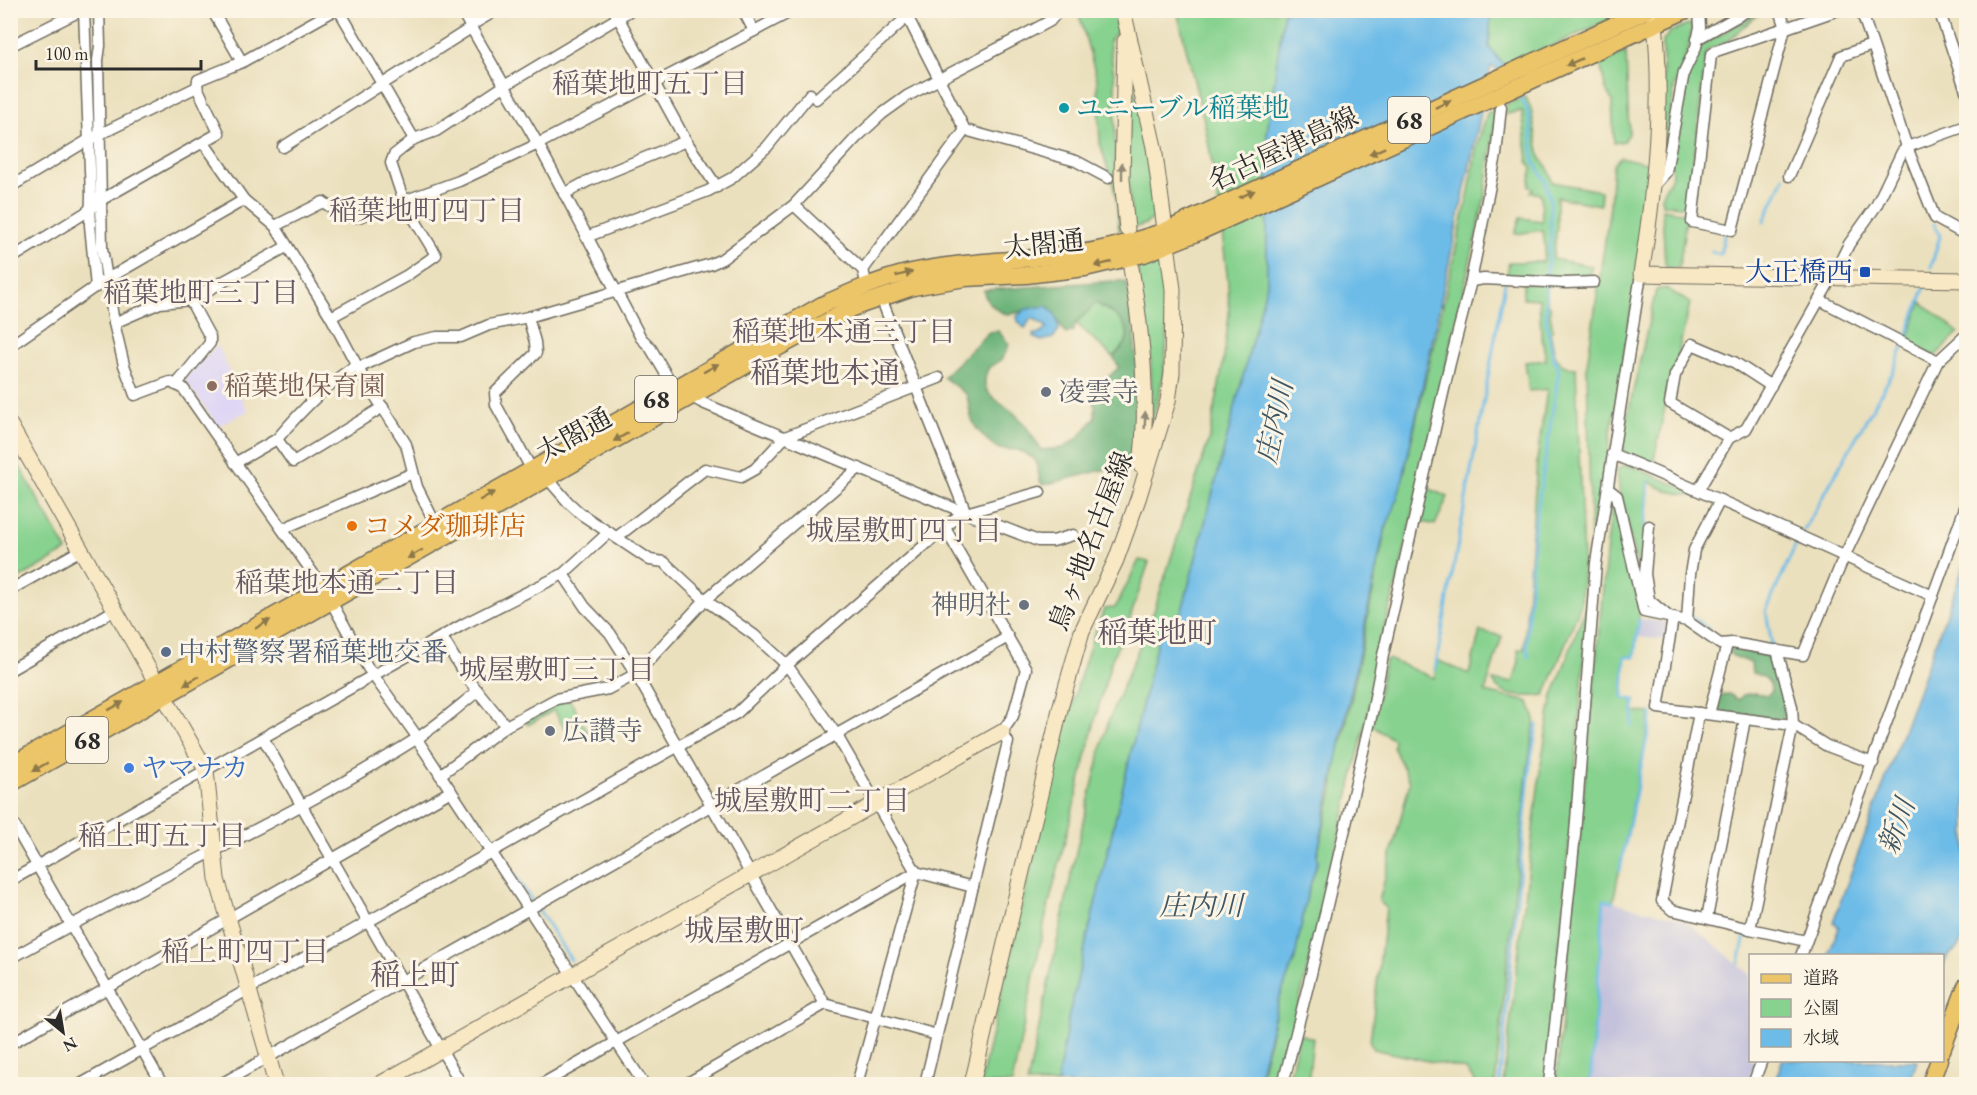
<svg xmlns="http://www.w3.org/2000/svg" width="1977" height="1095" font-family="'EB Garamond','Noto Serif JP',serif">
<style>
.built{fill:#ded5f5}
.industrial{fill:#c3c1db}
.green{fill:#87d28f;stroke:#597e5d;stroke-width:1.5}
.forest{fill:#6db47a;stroke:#4c7052;stroke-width:1.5}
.water{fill:#6dbce8;stroke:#4c748a;stroke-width:1.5}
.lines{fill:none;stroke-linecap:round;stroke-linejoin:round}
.stream{stroke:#6dbce8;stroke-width:3}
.street-casing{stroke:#6e6a5e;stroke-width:13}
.secondary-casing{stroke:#6e6a5e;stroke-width:17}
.primary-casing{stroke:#6e6a5e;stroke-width:19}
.street{stroke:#fff;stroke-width:10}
.secondary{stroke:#f8e8c3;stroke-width:15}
.primary{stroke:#edc569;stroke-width:16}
.oneway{fill:#8c784a}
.oneway2{fill:#928a77}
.culture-dot{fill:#0f9aa8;stroke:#fcf5e5;stroke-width:2}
.transit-dot{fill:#1a4fb4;stroke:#fcf5e5;stroke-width:2}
.education-dot{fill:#8d6e63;stroke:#fcf5e5;stroke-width:2}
.worship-dot{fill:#6b7280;stroke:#fcf5e5;stroke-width:2}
.food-dot{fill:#e8710a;stroke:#fcf5e5;stroke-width:2}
.service-dot{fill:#5c6f8a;stroke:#fcf5e5;stroke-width:2}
.shop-dot{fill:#3f7fe0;stroke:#fcf5e5;stroke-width:2}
.labels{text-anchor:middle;stroke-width:6;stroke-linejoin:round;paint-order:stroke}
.shield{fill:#fcf5e5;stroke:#6a6863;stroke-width:1.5}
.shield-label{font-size:26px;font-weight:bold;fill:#2b2b2b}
.culture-label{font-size:27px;fill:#0d838f;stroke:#fcf5e5;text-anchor:start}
.street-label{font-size:27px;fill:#2b2b2b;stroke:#fcf5e5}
.transit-label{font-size:27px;fill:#164399;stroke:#fcf5e5;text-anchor:end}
.education-label{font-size:27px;fill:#785e54;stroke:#fcf5e5;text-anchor:start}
.worship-label{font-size:27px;fill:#5b616d;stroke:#fcf5e5;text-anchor:start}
.food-label{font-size:27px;fill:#c56008;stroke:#fcf5e5;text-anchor:start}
.service-label{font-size:27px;fill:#4e5e75;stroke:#fcf5e5;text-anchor:start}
.shop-label{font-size:27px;fill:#366cbe;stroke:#fcf5e5;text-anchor:start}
.neighbourhood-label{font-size:28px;fill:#655763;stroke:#fcf5e5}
.water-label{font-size:28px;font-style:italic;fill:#3f5664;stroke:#fcf5e5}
.quarter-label{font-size:30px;fill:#655763;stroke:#fcf5e5}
</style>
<rect width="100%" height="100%" fill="#fcf5e5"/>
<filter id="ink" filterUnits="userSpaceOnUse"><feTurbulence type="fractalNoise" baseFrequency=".0167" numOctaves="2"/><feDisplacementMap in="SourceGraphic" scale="12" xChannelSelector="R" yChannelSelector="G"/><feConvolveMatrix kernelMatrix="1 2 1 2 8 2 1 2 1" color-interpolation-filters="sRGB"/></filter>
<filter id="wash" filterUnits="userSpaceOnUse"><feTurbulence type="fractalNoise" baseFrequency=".008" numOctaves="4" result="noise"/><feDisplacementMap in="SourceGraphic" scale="24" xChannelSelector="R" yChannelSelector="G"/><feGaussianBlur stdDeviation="1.35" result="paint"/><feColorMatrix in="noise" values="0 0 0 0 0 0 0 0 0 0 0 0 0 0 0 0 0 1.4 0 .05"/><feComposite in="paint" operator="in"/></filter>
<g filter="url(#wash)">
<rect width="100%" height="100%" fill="#ebe0bd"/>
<!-- built -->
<path class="built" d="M219 347 235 385 248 411 218 426 184 379 213 349Z"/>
<!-- industrial -->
<g class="industrial">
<path d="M1640 619 1666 622 1669 625 1667 640 1638 637Z"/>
<path d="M1604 900 1685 920 1750 974V1060L1756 1061 1747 1084H1590Z"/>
</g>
<!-- green -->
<g class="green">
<path d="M1078 11H1115L1117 32 1109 41 1115 81V160L1121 231H1119L1116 196 1100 143 1097 79Z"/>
<path d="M1177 11H1284L1267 133V284L1182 611 1158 638 1069 1015 1057 1084H1027L1078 843 1108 722 1154 611 1191 495 1210 436 1224 357 1229 315 1228 282 1216 184 1205 125Z"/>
<path d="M1491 11H1617L1618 16 1505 67 1489 47Z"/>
<path d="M1762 11 1726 42 1706 51 1689 207 1662 204C1660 190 1666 190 1671 178 1673 173 1671 166 1671 160 1674 132 1684 62 1704 44Z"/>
<path d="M1691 24 1692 28 1689 46 1674 88 1663 162V41L1670 32Z"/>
<path d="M1626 52 1629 134 1624 141 1614 143 1612 101 1606 90 1600 64Z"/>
<path d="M1131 73 1148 147 1156 215 1146 224 1133 228 1127 178Z"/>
<path d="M1526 97 1531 109 1540 157 1548 168 1552 182 1601 191 1600 205 1557 197V227L1553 259 1592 266 1588 277 1582 280 1509 277 1507 274 1509 262H1543L1545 248 1543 230 1515 234 1520 218 1542 221 1541 194 1530 192 1533 189 1529 186 1532 169 1528 161 1522 111 1506 114V104Z"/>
<path d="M1497 109 1485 196 1398 579 1378 651 1370 704 1310 960 1278 1084H1259L1278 1002 1295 958 1307 895 1318 861 1317 855 1333 790 1337 755 1343 739 1385 532 1403 478 1469 191 1476 150 1487 113Z"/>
<path d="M1620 157 1650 164 1635 285 1591 555 1587 365 1610 206 1613 165Z"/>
<path d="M1662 209 1687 213 1679 268H1668L1665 263Z"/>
<path d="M1155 262 1163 268C1171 327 1168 371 1150 427L1152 391 1150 348 1137 266Z"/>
<path d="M1523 283 1547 285V304L1550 306V314L1553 330 1550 332C1555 351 1552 367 1576 368L1583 560 1581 604 1545 695C1529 697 1500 699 1493 681L1513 682 1519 662 1518 650 1524 649 1537 460 1547 389 1529 391 1525 362 1546 360 1541 332 1539 299 1523 298Z"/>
<path d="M1666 288 1690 303 1677 358 1681 361 1672 375 1653 464 1626 454 1621 444 1656 290Z"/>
<path d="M1921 302 1959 333 1935 356 1907 342Z"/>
<path d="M1096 303C1110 312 1134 322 1126 342 1124 347 1116 353 1113 357L1076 323Z"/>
<path d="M10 449 67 551 11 583H10Z"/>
<path d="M1629 465 1707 498 1667 491 1648 481 1642 573 1647 605 1620 496 1617 470 1623 466Z"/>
<path d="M1425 487 1448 497 1435 525 1418 521Z"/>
<path d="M1613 499 1640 609 1634 657H1625L1623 698 1635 700 1634 712 1651 713 1613 902 1604 900 1590 1084H1556L1607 545Z"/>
<path d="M1139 560 1149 562 1130 618 1112 659 1100 701 1045 920 1012 1084H980C1003 987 1025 889 1049 792 1065 730 1080 668 1104 609L1115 608Z"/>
<path d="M1589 598 1570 834 1546 1084H1503L1541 763 1552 699Z"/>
<path d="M1480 631 1502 636 1485 692 1529 702 1535 720 1528 764 1495 1084H1473L1474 1080 1465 1069 1373 1049 1370 1042 1386 908 1379 901 1410 782 1393 747 1394 740 1372 726 1385 661 1388 659 1434 678 1437 660 1469 674Z"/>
<path d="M570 700 589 734 575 741 567 727 564 728 554 710 528 725 525 719 557 703Z"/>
<path d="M1299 1034 1313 1038 1308 1084H1288Z"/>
</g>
<!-- forest -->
<g class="forest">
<path d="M1113 281H1125L1129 292C1134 342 1150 425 1123 469L1118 466 1044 485 1041 483 1035 459 1018 450 999 449 987 440 977 429 971 418 967 395 943 377 989 332 998 331 1009 344C1006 355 1000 363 989 367 975 395 999 399 1016 415 1026 424 1034 438 1041 450L1063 448 1078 438 1095 418V407L1091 396C1098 384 1110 377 1119 367L1113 357C1116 353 1124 347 1126 342 1134 322 1110 312 1096 303L1076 323 1073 331 1066 334 1050 308C1026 301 1011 328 990 303 986 299 984 296 984 290Z"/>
<path d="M1729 648 1771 654 1787 707 1786 716 1781 720 1718 711 1716 708 1719 695 1729 694 1739 700 1743 695 1755 693 1767 695 1771 692C1772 680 1763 675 1752 673L1751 663 1731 655Z"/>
</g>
<!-- water -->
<g class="water">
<path d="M1284 11H1491L1489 47 1505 67 1502 72 1491 66 1403 478 1395 506 1384 532 1317 856 1318 860 1307 895 1295 958 1278 1002 1257 1084H1057L1069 1015 1158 638 1182 611 1267 284V133Z"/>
<path d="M1046 306C1056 311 1058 320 1059 330L1053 338 1041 341 1034 337V334C1042 335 1042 332 1047 327L1033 318 1029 321 1025 329 1018 321 1017 316 1026 309Z"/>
<path d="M1966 560V926C1962 939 1961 949 1948 955L1943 966 1942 956 1828 955 1839 927 1833 922Z"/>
<path d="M1782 1061V1060L1917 1061 1909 1084H1774Z"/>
</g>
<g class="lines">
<!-- stream -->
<g class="stream">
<path d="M1840 13 1848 10"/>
<path d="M1517 93 1526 107 1530 121 1534 162 1545 180 1550 199 1551 235 1546 279"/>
<path d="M1737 188 1739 183"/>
<path d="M1735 199 1736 194"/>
<path d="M1730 215 1733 204"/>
<path d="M1764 222 1784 177"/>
<path d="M1712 252 1720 254 1725 233"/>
<path d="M1931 267 1940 236 1934 224"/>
<path d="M1905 341 1925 286"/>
<path d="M1645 526 1649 481"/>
<path d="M1804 530 1893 372 1903 347"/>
<path d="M1691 616 1709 630"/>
<path d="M1769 645H1772L1766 611 1796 544"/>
<path d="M1529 656 1526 644 1534 530 1559 370 1553 357 1546 320V285"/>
<path d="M1435 670 1505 283"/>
<path d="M1632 726 1635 700 1623 698 1625 657H1634L1639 620"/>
<path d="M478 818 493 841"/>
<path d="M501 854 532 901"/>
<path d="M1620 870 1652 713"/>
<path d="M538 909 571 960"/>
<path d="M1739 963 1745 935"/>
<path d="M1499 1084 1530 764 1537 725"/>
<path d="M1590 1084 1604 900 1613 902"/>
</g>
</g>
</g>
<g filter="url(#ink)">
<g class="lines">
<!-- street casing -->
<g class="street-casing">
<g id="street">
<path d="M84 10 91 196 90 225 96 287"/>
<path d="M99 10 100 46 98 60 102 248 114 323 124 365 135 395 170 382 183 388 324 589 368 668 418 738 420 744 644 1084"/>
<path d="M212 10 242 62"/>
<path d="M339 10 414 139 436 131 504 86 631 10"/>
<path d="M461 10 538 144 641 338 650 347 674 388 705 404 963 512 1038 541H1053L1073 535"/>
<path d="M614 10 686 141 717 187"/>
<path d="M743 10 754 31"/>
<path d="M904 10 965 130 1076 161 1108 178"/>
<path d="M1780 10 1786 28"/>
<path d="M1861 10 1907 147 1935 218 1966 235"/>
<path d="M1939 10 1966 91"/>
<path d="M470 26 497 10"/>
<path d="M1785 28 1732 230 1692 222 1711 55 1716 51 1785 28H1786L1838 10"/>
<path d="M1697 39 1749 10"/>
<path d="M10 46 82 10"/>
<path d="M816 99 907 17 918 10"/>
<path d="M204 143 244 200 275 226 331 317 363 377 406 444 417 487 436 525"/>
<path d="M283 147 471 28"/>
<path d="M1789 176 1841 56 1872 45"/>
<path d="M10 187 90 139 197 87 198 80 242 62 335 10"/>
<path d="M1652 188 1666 172 1684 72 1696 47 1700 27 1699 10"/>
<path d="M564 194 588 181 686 141"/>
<path d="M794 205 863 270 867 286"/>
<path d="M275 226 323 202C335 210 345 217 359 217L459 181 538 144 794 10"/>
<path d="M586 237 708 191 732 178 767 147 810 94"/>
<path d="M10 259 85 213 101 200 219 133 197 87"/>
<path d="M863 270 965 130"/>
<path d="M1835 272 1849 244 1876 206 1902 152 1907 147 1966 126"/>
<path d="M1471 281 1484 279 1566 283 1594 282"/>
<path d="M881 298 966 513 1040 492"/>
<path d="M1820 300 1938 361"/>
<path d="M331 317 406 276 436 255 404 202 391 163 394 155 414 139"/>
<path d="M528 317 535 342 536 353 495 393 496 405 532 470"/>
<path d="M114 323 160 303 190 300 286 247"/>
<path d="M10 346 102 282 244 200"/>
<path d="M357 365C327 383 300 412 277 439L293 462 383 407"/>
<path d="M358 368 414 342 437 337H461L489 325 528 317 711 264 722 259 794 205 856 138 882 114 907 96 1039 27 1050 21 1059 10"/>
<path d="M176 385 210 343V337L190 300"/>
<path d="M1729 438 1670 403 1675 375 1692 344 1734 362 1771 386"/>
<path d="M1612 454C1720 498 1826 549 1933 596"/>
<path d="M235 463 277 439"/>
<path d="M548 479 568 502 581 514 650 560 664 562 705 600 754 635 787 665 836 734 916 872 973 887"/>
<path d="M1608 489 1617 496 1644 612 1687 621 1720 644 1732 643 1803 655 1844 557 1938 361 1966 335"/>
<path d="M1699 489 1729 438 1746 429 1827 286"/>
<path d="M1649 526 1645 574 1649 600 1668 616"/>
<path d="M282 529 413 473"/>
<path d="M617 537 705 469 741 477 755 469 785 437 939 378"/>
<path d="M563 574 585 607 610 633 636 674 825 1004 937 1035"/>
<path d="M10 590 81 550"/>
<path d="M1673 618 1658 708 1793 725 1827 746 1873 763"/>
<path d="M1687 621 1690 574 1694 550 1720 500"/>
<path d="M442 637 464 674 506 726"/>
<path d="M1777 650 1792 707 1793 725 1750 929 1806 941"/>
<path d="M10 670 115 610"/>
<path d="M1699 713 1662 901 1672 910 1750 929"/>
<path d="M1709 714 1727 644"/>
<path d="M263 738 461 1084"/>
<path d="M440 775 506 726 556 699 608 689 636 674 705 600 859 468"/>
<path d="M10 818 162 1084"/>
<path d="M10 881 464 624 563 574 609 532"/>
<path d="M1707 918 1745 719"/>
<path d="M1801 956 1966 505"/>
<path d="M10 959C144 882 286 821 416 739 438 725 458 707 478 691"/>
<path d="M10 1044 451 791"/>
<path d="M81 1084 737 713 787 665 963 512"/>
<path d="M221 1084 1008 637"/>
<path d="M542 1084 916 872 857 1084"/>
<path d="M686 1084 825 1004"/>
<path d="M925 1084 1008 742 1002 732 1013 716 1026 669 945 528"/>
<path d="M1283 1084 1311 974 1372 713 1383 655 1450 363 1471 281 1496 155 1501 107"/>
<path d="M1549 1084 1575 834 1596 563 1641 274"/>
<path d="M1753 1084 1762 1060"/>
</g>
</g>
<!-- secondary casing -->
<g class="secondary-casing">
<g id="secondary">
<path d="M1654 13C1664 100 1655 188 1641 274L1966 280"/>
<path d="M1125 41 1122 179 1127 229"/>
<path d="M1131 268C1142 334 1149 399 1141 466"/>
<path d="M10 425 206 770 217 879 276 1084"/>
<path d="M380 1084 1002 732"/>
<path d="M972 1084 1061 705 1082 631 1116 560 1138 499 1168 401 1172 373 1173 289 1154 147 1123 10"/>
</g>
</g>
<!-- primary casing -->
<g class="primary-casing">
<g id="primary">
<path d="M10 766 822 305C849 293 878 280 907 273 965 260 1023 261 1080 253 1109 249 1137 240 1165 231L1647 10"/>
<path d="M10 784 755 360 852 308 913 287 965 278 1026 275 1085 268 1144 254 1199 232 1686 10"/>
<path d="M1942 1050 1966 986"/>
<path d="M1930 1084 1939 1060"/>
</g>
</g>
<!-- street -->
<use href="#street" class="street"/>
<!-- secondary -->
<use href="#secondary" class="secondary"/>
<!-- primary -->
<use href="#primary" class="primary"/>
</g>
<!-- one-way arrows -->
<defs><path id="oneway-solid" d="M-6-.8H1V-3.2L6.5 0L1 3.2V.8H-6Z" transform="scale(1.5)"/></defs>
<g class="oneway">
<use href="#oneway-solid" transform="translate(1574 62) rotate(156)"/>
<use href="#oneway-solid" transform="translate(1443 104) rotate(-25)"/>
<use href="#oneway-solid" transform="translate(1377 151) rotate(156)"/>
<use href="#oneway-solid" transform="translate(1247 194) rotate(-25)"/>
<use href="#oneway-solid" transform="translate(1103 264) rotate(167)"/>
<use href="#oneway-solid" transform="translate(904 274) rotate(-15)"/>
<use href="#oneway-solid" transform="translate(711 368) rotate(-29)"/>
<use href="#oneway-solid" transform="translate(621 437) rotate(151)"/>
<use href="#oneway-solid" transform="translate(487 496) rotate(-30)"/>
<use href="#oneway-solid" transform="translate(415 554) rotate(150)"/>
<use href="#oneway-solid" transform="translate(263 624) rotate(-30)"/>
<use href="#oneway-solid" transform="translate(191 681) rotate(150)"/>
<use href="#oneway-solid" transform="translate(116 706) rotate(-29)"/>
<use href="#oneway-solid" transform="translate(40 767) rotate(150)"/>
</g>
<g class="oneway2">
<use href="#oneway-solid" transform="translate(1122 171) rotate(-90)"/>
<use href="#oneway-solid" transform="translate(1145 420) rotate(-88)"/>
</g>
</g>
<!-- markers -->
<circle class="culture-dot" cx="1064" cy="108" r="6"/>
<rect class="transit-dot" x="1859" y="266" width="12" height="12" rx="3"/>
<circle class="education-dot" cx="212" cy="386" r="6"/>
<g class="worship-dot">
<circle cx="1046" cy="392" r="6"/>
<circle cx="1024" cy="605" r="6"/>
<circle cx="550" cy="731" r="6"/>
</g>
<circle class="food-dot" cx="352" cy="526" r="6"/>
<circle class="service-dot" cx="166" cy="652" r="6"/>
<circle class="shop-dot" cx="129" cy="768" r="6"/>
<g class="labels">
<!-- shield labels -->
<g class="shield">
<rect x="1388" y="97" width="42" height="46" rx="4.5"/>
<rect x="635" y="376" width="42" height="46" rx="4.5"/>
<rect x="66" y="717" width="42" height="46" rx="4.5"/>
</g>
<g class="shield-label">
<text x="1409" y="129">68</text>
<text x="656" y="408">68</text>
<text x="87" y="749">68</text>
</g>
<!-- culture labels -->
<g class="culture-label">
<text x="1076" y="117">ユニーブル稲葉地</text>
</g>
<!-- street labels -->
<g class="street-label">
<text transform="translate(1283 149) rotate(-25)" y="9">名古屋津島線</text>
<text transform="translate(1044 244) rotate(-6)" y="9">太閤通</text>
<text transform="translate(574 435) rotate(-29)" y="9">太閤通</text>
<text transform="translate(1091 541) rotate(-69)" y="9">鳥ヶ地名古屋線</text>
</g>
<!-- transit labels -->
<g class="transit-label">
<text x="1853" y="281">大正橋西</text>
</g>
<!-- education labels -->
<g class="education-label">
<text x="224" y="395">稲葉地保育園</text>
</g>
<!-- worship labels -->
<g class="worship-label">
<text x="1058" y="401">凌雲寺</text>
<text x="1012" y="614" text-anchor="end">神明社</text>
<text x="562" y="740">広讃寺</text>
</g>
<!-- food labels -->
<g class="food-label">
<text x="364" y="535">コメダ珈琲店</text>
</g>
<!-- service labels -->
<g class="service-label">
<text x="178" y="661">中村警察署稲葉地交番</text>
</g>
<!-- shop labels -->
<g class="shop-label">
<text x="141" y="777">ヤマナカ</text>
</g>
<!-- neighbourhood labels -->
<g class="neighbourhood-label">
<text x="650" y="93">稲葉地町五丁目</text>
<text x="427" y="220">稲葉地町四丁目</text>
<text x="201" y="302">稲葉地町三丁目</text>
<text x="844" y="341">稲葉地本通三丁目</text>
<text x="904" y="540">城屋敷町四丁目</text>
<text x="347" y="592">稲葉地本通二丁目</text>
<text x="557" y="679">城屋敷町三丁目</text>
<text x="812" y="810">城屋敷町二丁目</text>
<text x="162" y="845">稲上町五丁目</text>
<text x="245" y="961">稲上町四丁目</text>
</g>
<!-- water labels -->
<g class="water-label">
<text transform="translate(1274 422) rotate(-78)" y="10">庄内川</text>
<text transform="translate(1896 826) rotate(-70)" y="10">新川</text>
<text x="1201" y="915">庄内川</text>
</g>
<!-- quarter labels -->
<g class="quarter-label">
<text x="825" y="383">稲葉地本通</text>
<text x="1157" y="643">稲葉地町</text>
<text x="744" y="941">城屋敷町</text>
<text x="415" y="985">稲上町</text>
</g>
</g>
<!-- margin -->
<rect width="1977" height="1095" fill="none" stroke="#fcf5e5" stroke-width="36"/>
<!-- legend -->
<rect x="1749" y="954" width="195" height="108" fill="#fcf5e5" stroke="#a8a49b" stroke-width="1.5"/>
<rect x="1761" y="974" width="30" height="9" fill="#edc569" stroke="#a8a49b" stroke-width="1.5"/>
<text x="1803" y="984" font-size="18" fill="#2b2b2b">道路</text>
<rect x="1761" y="999" width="30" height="18" fill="#87d28f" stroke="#a8a49b" stroke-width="1.5"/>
<text x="1803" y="1014" font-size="18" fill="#2b2b2b">公園</text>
<rect x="1761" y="1029" width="30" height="18" fill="#6dbce8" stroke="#a8a49b" stroke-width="1.5"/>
<text x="1803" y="1044" font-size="18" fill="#2b2b2b">水域</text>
<!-- north arrow -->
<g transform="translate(63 1032) rotate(150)" stroke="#fcf5e5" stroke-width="4.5" paint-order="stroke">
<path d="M0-4.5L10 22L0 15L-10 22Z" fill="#2b2b2b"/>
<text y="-9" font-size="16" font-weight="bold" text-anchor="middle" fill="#2b2b2b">N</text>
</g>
<!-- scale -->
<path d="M36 60v9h165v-9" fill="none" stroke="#2b2b2b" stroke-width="3"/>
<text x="45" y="60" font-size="18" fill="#2b2b2b" stroke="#fcf5e5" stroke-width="4.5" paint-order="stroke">100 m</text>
</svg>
